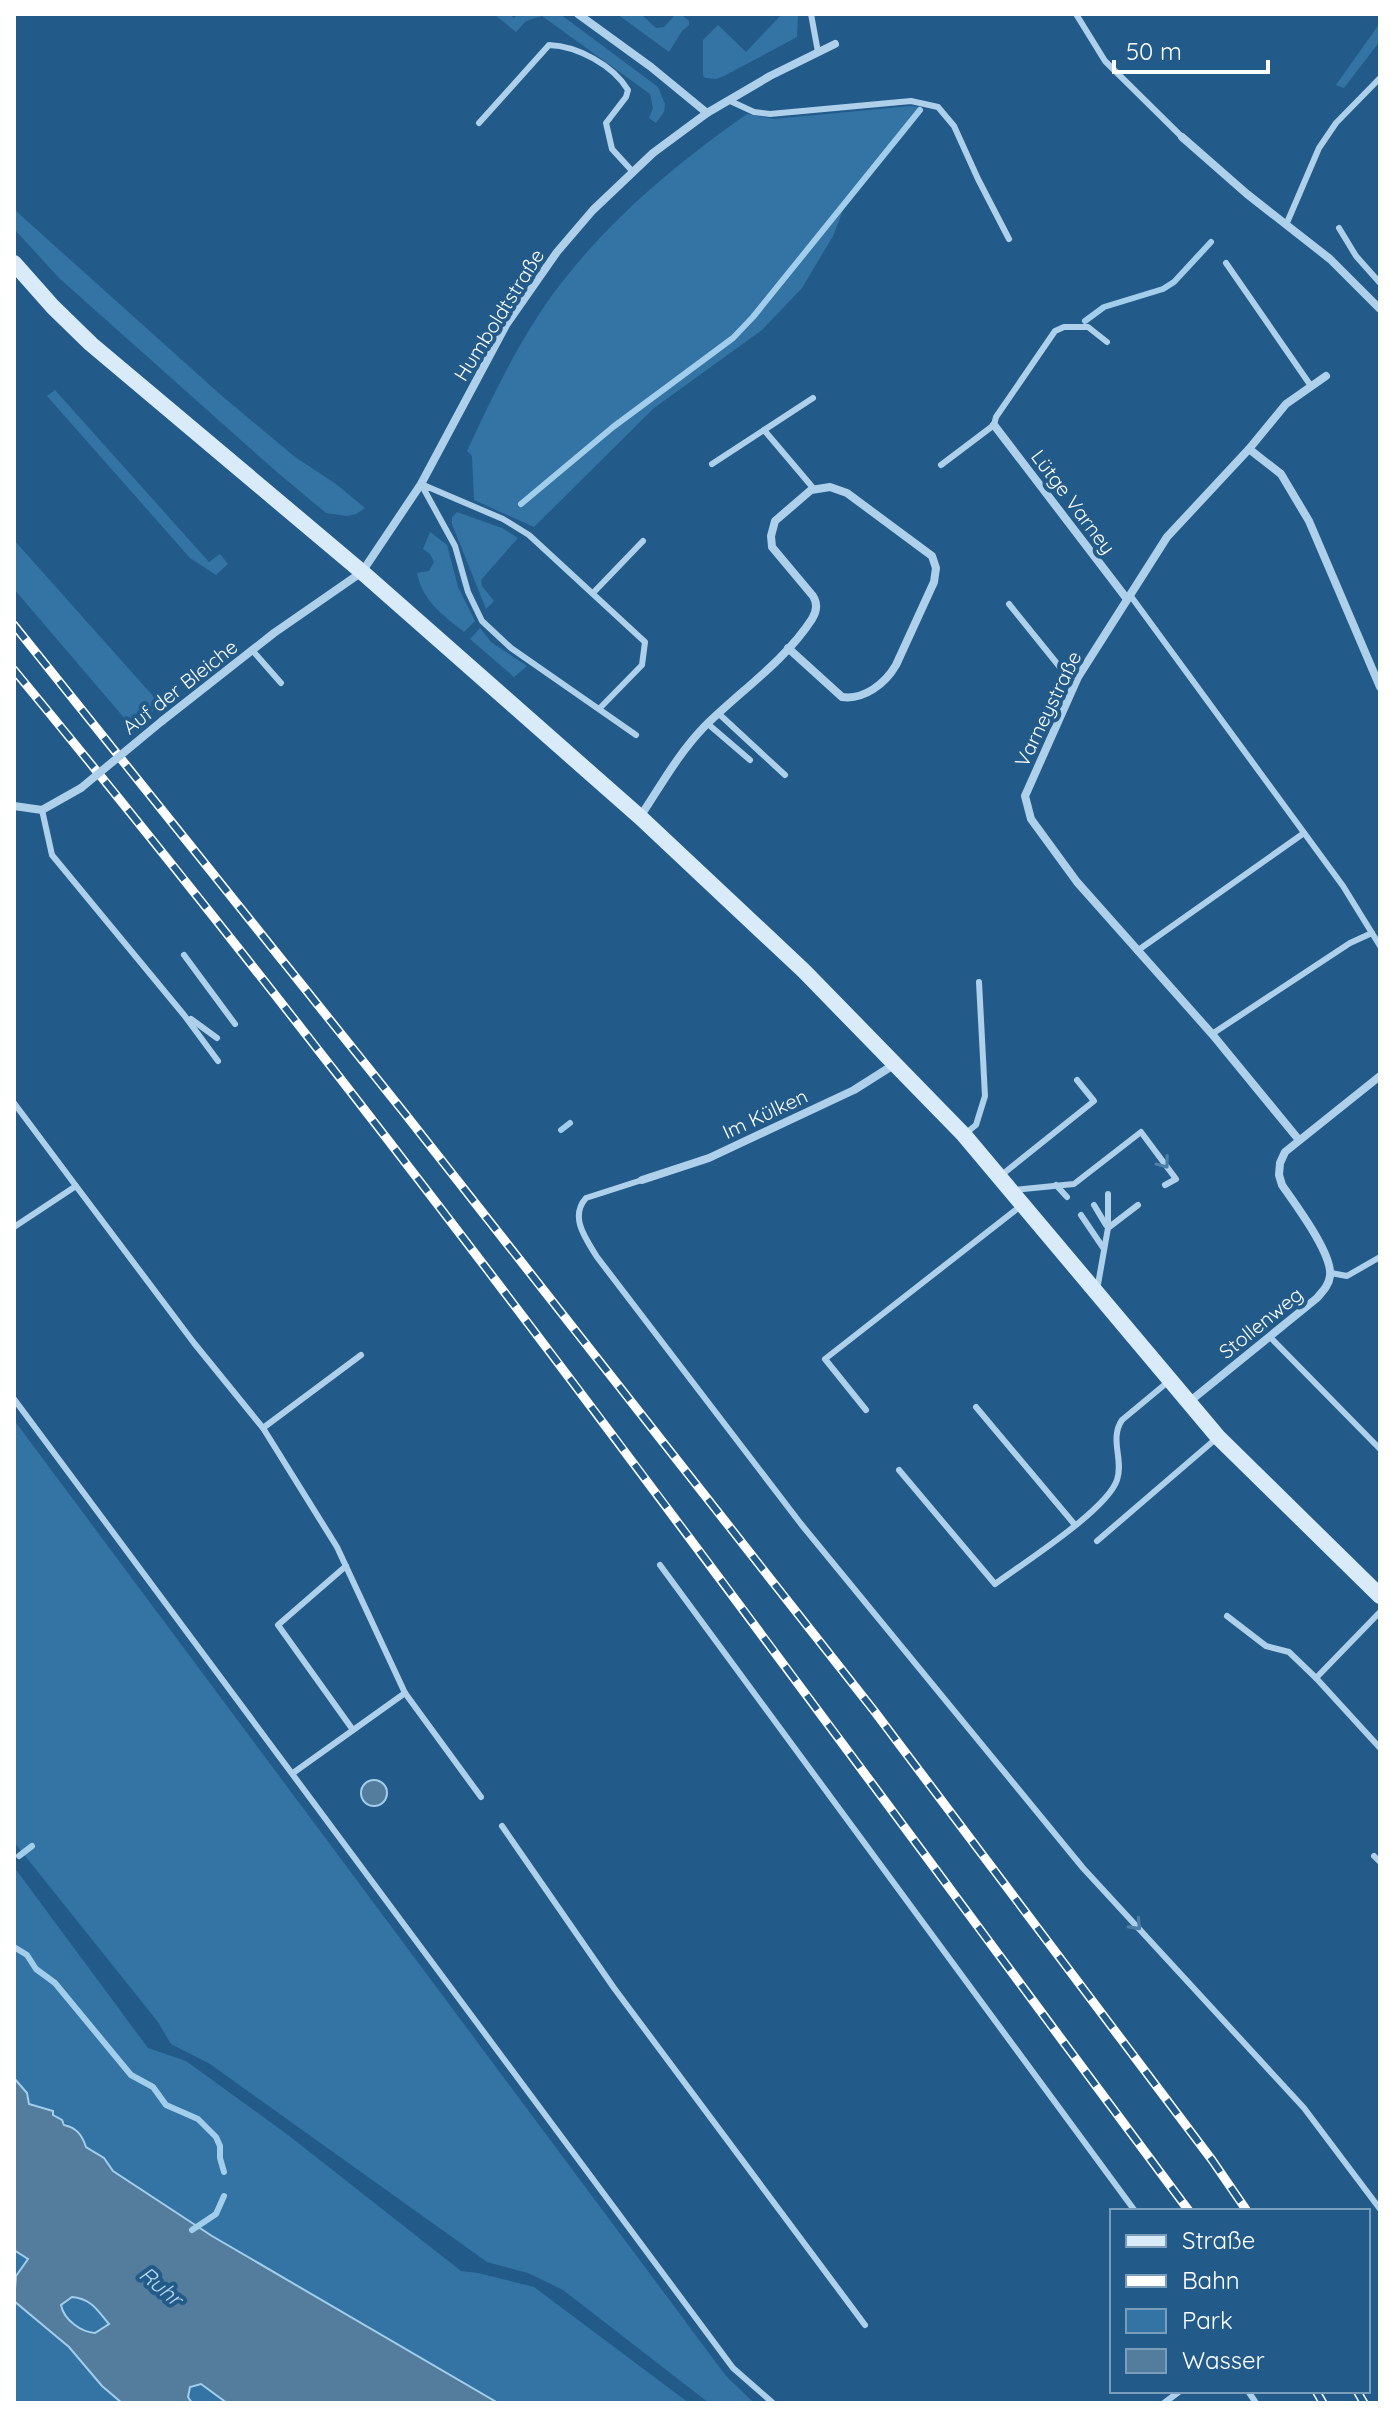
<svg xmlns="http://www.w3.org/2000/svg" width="1394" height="2417" font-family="Quicksand,sans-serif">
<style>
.green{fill:#3374a5}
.water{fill:#547d9d;stroke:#a2cdeb;stroke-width:2;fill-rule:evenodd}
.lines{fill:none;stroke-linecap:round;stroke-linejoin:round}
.stream{stroke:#a2cdeb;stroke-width:6}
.lane{stroke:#aed0ea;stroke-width:6}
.street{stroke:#aed0ea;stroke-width:8}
.secondary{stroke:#d9eaf8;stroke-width:16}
.rail-casing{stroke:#fff;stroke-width:9}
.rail{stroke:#225b8a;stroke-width:6;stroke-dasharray:18;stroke-linecap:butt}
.street-bridge{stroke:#aed0ea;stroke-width:8}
.oneway{stroke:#4c7ea7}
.labels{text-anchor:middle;stroke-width:8;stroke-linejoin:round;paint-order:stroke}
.street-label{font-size:20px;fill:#fff;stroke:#225b8a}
.water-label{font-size:22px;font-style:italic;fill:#badaf2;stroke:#225b8a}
</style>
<rect width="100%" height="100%" fill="#225b8a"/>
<!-- green -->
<g class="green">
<path d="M494 14H509L514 18 518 14H560L658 87 665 104 664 112 656 123 649 118 653 108 650 94 542 16 526 21 516 32Z"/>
<path d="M617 14H641L656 28 664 27 676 14H681L689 21V25L682 31 669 52Z"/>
<path d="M782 14H798L797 37 724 76 716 79 705 78 703 75V40L718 25 746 52Z"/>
<path d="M1380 23V41L1344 88 1336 85Z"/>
<path d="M911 106 920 107 845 205 833 236 802 288 762 330 654 408 534 527 474 500 472 456 467 451C493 395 521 336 559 286 611 218 677 163 747 114L774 119Z"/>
<path d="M14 205 17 212 222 396 295 457 336 484 365 508 356 514 347 516 326 513 278 473 59 278 16 231Z"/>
<path d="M55 390 209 562 220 554 228 564 216 575 190 558 47 396Z"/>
<path d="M457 512 502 528 518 538 481 580 482 586 494 601 486 609 452 524V517Z"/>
<path d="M430 532 447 545 458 587 475 621 464 632C443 615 423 602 417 573L429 571 434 562 430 554 423 549Z"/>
<path d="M14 540 161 705 132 727 14 589Z"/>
<path d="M480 628 491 642 527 666 514 677 470 639Z"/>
<path d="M14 1420 726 2376 754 2403H709L563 2290 528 2273 487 2262 210 2064 171 2044 158 2022 14 1842Z"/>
<path d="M14 1867 148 2048 186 2061 288 2135 461 2271 478 2273 534 2287 689 2403H498L212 2236 113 2171C108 2160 98 2156 89 2149 84 2145 84 2138 80 2133 72 2125 62 2123 53 2115V2111L29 2104 20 2083 14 2078Z"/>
<path d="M14 2225 249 2403H14Z"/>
</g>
<!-- water -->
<g class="water">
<circle cx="374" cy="1793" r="13"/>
<path d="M14 2078 27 2093 29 2104 53 2111V2115L62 2120 64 2125C77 2128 82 2135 86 2147L104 2158 113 2171 212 2236 498 2403H227L201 2384 190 2387 188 2397 192 2403H122L102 2386 69 2347 14 2301 16 2276 28 2259 14 2250ZM72 2297C92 2299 97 2310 109 2324L95 2333C81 2332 64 2320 61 2305Z"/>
</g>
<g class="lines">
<!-- stream -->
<g class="stream">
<path d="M1085 321 1104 307 1163 289 1174 282 1211 242"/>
<path d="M521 504 613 427 733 338 753 317 920 110"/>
<path d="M561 1130 570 1123"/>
<path d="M19 1856 32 1846"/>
<path d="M14 1947 27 1955 36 1969 55 1983 131 2075 153 2087 166 2105 198 2119 216 2137 220 2146V2158L224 2172"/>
<path d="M192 2230 216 2214 224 2196"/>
</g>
<!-- lane -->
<g class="lane">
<path d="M811 14 818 52"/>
<path d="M1076 14 1105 61 1182 137"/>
<path d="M728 100 754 112 770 114 911 101 938 107 954 126 978 179 1009 239"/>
<path d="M479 123 549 45C577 46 613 65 628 90L626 97 606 123 612 149 633 172"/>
<path d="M1286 225 1319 148 1336 123 1380 78"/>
<path d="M1339 228 1356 256 1380 283"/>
<path d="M1226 263 1311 386"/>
<path d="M764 430 814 489"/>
<path d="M712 464 813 398"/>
<path d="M941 465 994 425 996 417 1055 331 1064 327H1088L1107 342"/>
<path d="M593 593 643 541"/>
<path d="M1130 595 1343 886 1380 946"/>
<path d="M1009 604 1059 666 1078 677"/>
<path d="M252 650 281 683"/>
<path d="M599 709 642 665 645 642 529 535 503 519 421 484 455 546 468 592 482 621 511 648 636 735"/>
<path d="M718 713 785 775"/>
<path d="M708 724 750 760"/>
<path d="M42 810 52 855 184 1015 218 1061"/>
<path d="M1137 951 1304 833"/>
<path d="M184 955 235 1024"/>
<path d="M191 1019 217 1038"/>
<path d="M1212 1034 1350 943 1372 933"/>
<path d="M14 1103 76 1186"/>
<path d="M966 1133 976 1125 985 1096 979 982"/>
<path d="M999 1177 1094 1101 1077 1080"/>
<path d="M642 1180 586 1198C569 1217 586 1239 597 1257L801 1524 1083 1868 1304 2108 1380 2209"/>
<path d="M1056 1185 1067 1197"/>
<path d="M1013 1190 1074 1184 1141 1132 1176 1179 1165 1185"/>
<path d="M1094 1205 1106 1225"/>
<path d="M1081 1215 1104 1249"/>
<path d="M14 1227 76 1186 194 1343 263 1428"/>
<path d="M1108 1228 1138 1205"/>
<path d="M1331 1273 1347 1276 1380 1257"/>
<path d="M1097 1290 1108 1228V1194"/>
<path d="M1270 1337 1380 1449"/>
<path d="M361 1355 263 1428 337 1547 405 1693 481 1797"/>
<path d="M14 1399 733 2368 773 2403"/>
<path d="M976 1407 1075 1525"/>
<path d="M866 1410 825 1359 1022 1205"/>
<path d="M899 1470 995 1584C1022 1564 1107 1510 1117 1480 1124 1460 1109 1439 1122 1420L1169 1381"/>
<path d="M1097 1541 1218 1437"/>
<path d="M660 1565 1135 2211"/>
<path d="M346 1566 278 1625 353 1730"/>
<path d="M1227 1616 1266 1646 1289 1652 1316 1678 1380 1748"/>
<path d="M1316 1678 1380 1612"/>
<path d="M293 1773 405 1693"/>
<path d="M502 1826 614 1988 865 2325"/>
<path d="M1374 1856 1380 1862"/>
<path d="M1248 2391 1256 2403"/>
<path d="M1164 2403 1180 2391"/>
</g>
<!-- street -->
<g class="street">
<path d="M578 14 651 67 707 113"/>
<path d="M1182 137 1247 194 1330 259 1380 309"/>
<path d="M994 425 1127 599"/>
<path d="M1249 449 1281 474 1309 521 1380 687"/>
<path d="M162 721 274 633 362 572 421 484 506 325 557 252 593 210 653 153 707 113 770 76 835 44"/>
<path d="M14 806 42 810 81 788"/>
<path d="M640 817C660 787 678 754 704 727 739 692 785 661 812 619 817 611 818 604 813 596L772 547 771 536 775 521 811 490 830 487 847 493 932 556 936 568 934 582 896 665C885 684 864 700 842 697L788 648"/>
<path d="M1299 1140 1212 1034 1077 882 1031 819 1025 796 1078 677 1167 537 1249 449 1286 404 1326 376"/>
<path d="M642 1180 709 1158 854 1090 895 1064"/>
<path d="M1189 1402 1317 1298C1323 1291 1329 1285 1330 1276 1333 1254 1295 1204 1282 1185L1279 1175 1280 1163 1285 1152 1380 1076"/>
</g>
<!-- secondary -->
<path class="secondary" d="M14 263 53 307 91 344 362 572 640 817 804 971 964 1135 1218 1437 1380 1596"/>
<!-- rail casing -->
<g class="rail-casing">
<g id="rail">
<path d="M14 625 406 1115 875 1712 1212 2160 1247 2211"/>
<path d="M14 670C425 1168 803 1693 1189 2211"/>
<path d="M1316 2391 1323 2403"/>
<path d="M1357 2391 1364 2403"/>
</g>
</g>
<!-- rail -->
<use href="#rail" class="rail"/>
<!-- street-bridge -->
<path class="street-bridge" d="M81 788 162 721"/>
</g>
<!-- one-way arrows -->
<defs><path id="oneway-chevron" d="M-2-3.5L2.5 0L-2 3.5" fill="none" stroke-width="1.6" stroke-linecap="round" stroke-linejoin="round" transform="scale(2)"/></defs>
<g class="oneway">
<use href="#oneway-chevron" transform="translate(1164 1163) rotate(53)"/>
<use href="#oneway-chevron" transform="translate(1136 1925) rotate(47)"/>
</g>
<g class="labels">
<!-- street labels -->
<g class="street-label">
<text transform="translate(499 315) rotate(-58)" y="7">Humboldtstraße</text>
<text transform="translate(1073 502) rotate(53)" y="7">Lütge Varney</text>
<text transform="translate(180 687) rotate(-38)" y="7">Auf der Bleiche</text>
<text transform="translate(1048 709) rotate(-64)" y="7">Varneystraße</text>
<text transform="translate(765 1114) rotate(-25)" y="7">Im Külken</text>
<text transform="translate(1261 1323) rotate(-39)" y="7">Stollenweg</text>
</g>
<!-- water labels -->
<g class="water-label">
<text transform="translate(161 2286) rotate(40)" y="8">Ruhr</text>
</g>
</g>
<!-- border -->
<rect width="1394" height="2417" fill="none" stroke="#ffffff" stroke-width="32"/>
<!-- legend -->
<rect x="1110" y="2209" width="260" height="184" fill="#225b8a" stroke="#7a9db9" stroke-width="2"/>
<rect x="1126" y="2235" width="40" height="12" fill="#d9eaf8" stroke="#7a9db9" stroke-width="2"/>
<text x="1182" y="2249" font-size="24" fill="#ffffff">Straße</text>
<rect x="1126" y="2275" width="40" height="12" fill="#ffffff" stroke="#7a9db9" stroke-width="2"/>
<text x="1182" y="2289" font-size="24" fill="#ffffff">Bahn</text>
<rect x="1126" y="2309" width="40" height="24" fill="#3374a5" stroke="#7a9db9" stroke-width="2"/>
<text x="1182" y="2329" font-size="24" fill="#ffffff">Park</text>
<rect x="1126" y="2349" width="40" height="24" fill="#547d9d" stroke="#7a9db9" stroke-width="2"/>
<text x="1182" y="2369" font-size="24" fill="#ffffff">Wasser</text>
<!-- scale -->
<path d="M1114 60v12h154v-12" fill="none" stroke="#ffffff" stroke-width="4"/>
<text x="1126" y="60" font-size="24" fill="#ffffff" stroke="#225b8a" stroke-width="6" paint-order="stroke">50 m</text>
</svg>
